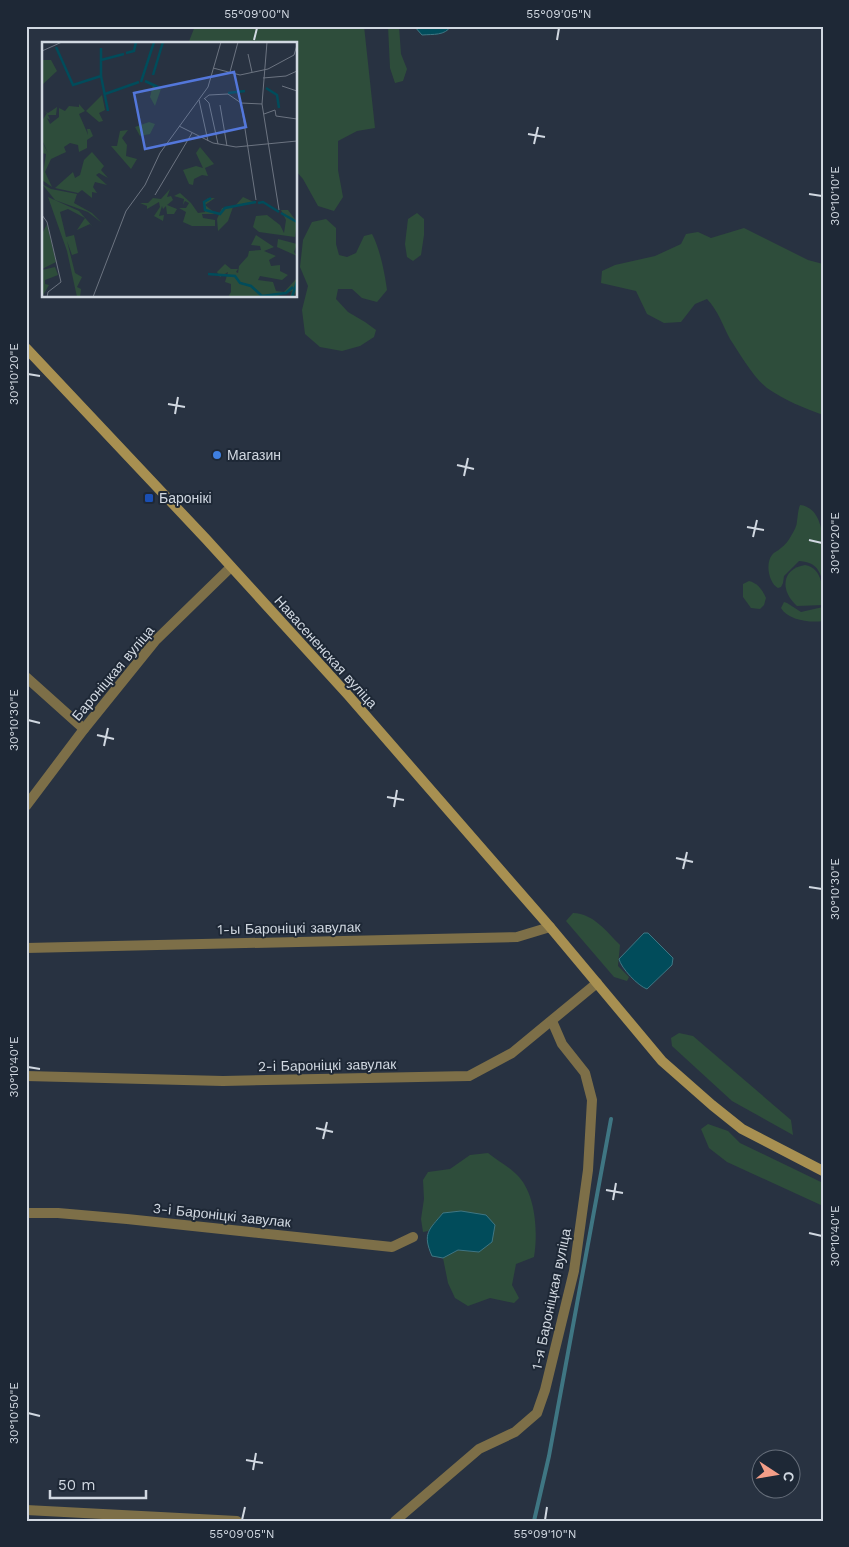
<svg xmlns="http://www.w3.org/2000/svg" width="849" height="1547" font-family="'Work Sans',sans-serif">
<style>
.green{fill:#2e4d3b}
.water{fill:#014c5b;stroke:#3f7683}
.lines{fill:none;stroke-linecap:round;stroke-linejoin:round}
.stream{stroke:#3f7683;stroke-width:4}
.street{stroke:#7d6f48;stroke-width:10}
.secondary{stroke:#a89051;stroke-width:10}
.ticks{fill:none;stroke:#d1d8e1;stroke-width:2}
.shop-dot{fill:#3f7fe0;stroke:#1e2836;stroke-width:2}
.transit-dot{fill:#1a4fb4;stroke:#1e2836;stroke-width:2}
.labels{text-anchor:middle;stroke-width:4;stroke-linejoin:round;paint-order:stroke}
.poi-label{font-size:14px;fill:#d1d8e1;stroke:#1e2836;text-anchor:start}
.street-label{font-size:14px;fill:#d1d8e1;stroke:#1e2836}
.inset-river{fill:none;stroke:#014c5b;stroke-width:2.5}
.inset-road{fill:none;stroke:#6c7481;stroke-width:1}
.view{fill:#5377db;fill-opacity:0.15;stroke:#5377db;stroke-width:2.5}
.inset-edge{fill:none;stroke:#d1d8e1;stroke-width:2.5}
.neatline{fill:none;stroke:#d1d8e1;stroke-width:2}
.ticks-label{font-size:12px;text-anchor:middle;fill:#d1d8e1}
</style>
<rect width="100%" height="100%" fill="#283241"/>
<!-- green -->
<g class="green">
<path d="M195 26H364L375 128 357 131 338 141V170L343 197 334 211 318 206 303 179 296 171V44H188Z"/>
<path d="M388 26H399L401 54 407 69 403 81 395 83 390 68Z"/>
<path d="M417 213 424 219V235L421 255 413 261 407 257 405 244 408 219Z"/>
<path d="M326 219 336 228V244L339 255 347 257 356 253 364 236 372 234C380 249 385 274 387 290L377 302 362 298 352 289H338L336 299 348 312 365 322 376 330 374 337 360 346 342 351 320 347 305 334 302 310 308 286 300 267 303 240 312 222Z"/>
<path d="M744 228 808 260 823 264V415C804 408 784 400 767 388 753 377 740 354 730 339 722 324 719 312 707 299L695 304 681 322 664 323 647 314 636 291 601 283 602 271 615 265 655 256 681 244 686 234 698 232 711 238Z"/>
<path d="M800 505C830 508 823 563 823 584 820 569 815 562 799 561L784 576 783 583 781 587 778 588C769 583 765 564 772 555 774 552 778 551 781 548 785 545 789 540 791 536 794 531 797 526 797 521 798 515 798 510 800 505Z"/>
<path d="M805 565C823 568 823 590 823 605L797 606C780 591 781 569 805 565Z"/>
<path d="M749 581C758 583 763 591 766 598L764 605 760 609 751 608 743 597V584Z"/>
<path d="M784 602 787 603 801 612 823 607V621C809 623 788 620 781 608Z"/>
<path d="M573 913C594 914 606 931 620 945L618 966 629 977 627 981 614 977 566 921Z"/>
<path d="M679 1033 693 1036 791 1120 793 1135 732 1101 672 1046 671 1038Z"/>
<path d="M708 1124 728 1131 740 1143 823 1183V1206L727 1162 709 1148 701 1129Z"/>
<path d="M488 1153C498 1161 511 1168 519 1177 536 1196 538 1233 534 1257L516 1264 512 1285 519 1298 514 1303 490 1298 468 1306 455 1298 448 1283 443 1258 458 1250 479 1252 443 1213 428 1231 423 1232 421 1219 424 1199 423 1180 428 1172 450 1169 470 1155Z"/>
</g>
<!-- water -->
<g class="water">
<path d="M414 26H451C445 36 433 34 422 35Z"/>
<path d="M644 933H648L673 958 672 965 647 989C638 986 621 968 619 959Z"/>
<path d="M461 1211 486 1215 495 1225 492 1242 479 1252 458 1250 443 1258 432 1256C422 1233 429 1230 443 1213Z"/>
</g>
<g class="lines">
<!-- stream -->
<path class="stream" d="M534 1521 549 1456 611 1119"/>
<!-- street -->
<g class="street">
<path d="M26 677 84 729"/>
<path d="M26 806 84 729 155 641 231 567"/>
<path d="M26 948 517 937 550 927"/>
<path d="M26 1076 223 1081 469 1076 512 1053 597 983"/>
<path d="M26 1213H58L127 1219 392 1247 413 1237"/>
<path d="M26 1510 237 1521"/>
<path d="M395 1521 479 1449 515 1432 537 1413 545 1390 574 1271 588 1170 592 1100 585 1073 562 1044 552 1021"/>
</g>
<!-- secondary -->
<path class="secondary" d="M26 348 206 539 348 695 550 927 662 1061 712 1105 742 1129 823 1171"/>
</g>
<!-- ticks -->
<path class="ticks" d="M254 40 257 28M557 40 559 28M528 134 545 137M534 144 538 127M809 194 822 196M28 374 40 376M168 404 185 407M175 414 178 397M457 465 474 469M464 476 468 458M747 527 764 530M753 537 757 520M809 540 822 543M28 720 40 723M97 735 114 739M104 746 108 728M387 797 404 800M394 807 397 790M676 858 693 862M683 869 687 852M809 887 822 889M28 1067 40 1069M316 1128 333 1132M323 1139 327 1122M606 1190 623 1193M613 1200 616 1183M809 1233 822 1236M28 1413 40 1416M246 1460 263 1463M253 1470 256 1453M242 1520 245 1507M545 1520 547 1507"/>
<!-- markers -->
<circle class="shop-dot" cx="217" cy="455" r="5"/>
<rect class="transit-dot" x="144" y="493" width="10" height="10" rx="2.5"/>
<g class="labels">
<!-- poi labels -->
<g class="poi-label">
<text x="227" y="460">Магазин</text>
<text x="159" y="503">Баронікі</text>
</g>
<!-- street labels -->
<g class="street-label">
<text transform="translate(326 652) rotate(48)" y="5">Навасененская вуліца</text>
<text transform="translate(113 673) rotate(-50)" y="5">Бароніцкая вуліца</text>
<text transform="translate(289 928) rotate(-1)" y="5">1-ы Бароніцкі завулак</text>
<text transform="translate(327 1065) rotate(-1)" y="5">2-і Бароніцкі завулак</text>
<text transform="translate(222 1215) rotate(6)" y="5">3-і Бароніцкі завулак</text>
<text transform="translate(551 1299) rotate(-78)" y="5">1-я Бароніцкая вуліца</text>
</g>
</g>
<!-- overview -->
<g transform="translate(42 42)">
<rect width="255" height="255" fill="#283241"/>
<path d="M0 18H9L15 29 0 43ZM111 43 119 47 113 64 108 55ZM60 53 63 68 57 71 61 79 57 80 44 69ZM37 62 43 69 37 72 44 88 46 93 45 87H48L51 94 45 98V106L37 110 36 103 28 101 22 105 24 110 9 117 3 130 10 145 0 138 4 112 0 111V100L6 111 0 98V79L5 71 0 68 6 71 15 65 14 73H6L8 78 5 76 8 82 17 75V66L23 69 27 64 37 65ZM107 80 113 82 108 92 98 94 93 85ZM86 88 80 96 85 103 84 114 95 117 89 127 69 104H75L78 89ZM158 105 172 122 163 126 166 134 160 133 152 137 151 143 147 142 141 128 154 124 161 126 154 111ZM50 110 62 124 59 128 66 136 57 131 54 133 65 143 53 140 51 145 55 151 50 150V156L40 148 36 151 13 146 31 130 33 136 38 133 42 118ZM0 142 9 147 35 152 32 161 50 171 60 181 46 170 13 158ZM128 147 125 155 129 154 131 158 125 163 135 167 132 172H125L124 164 121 167 120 164 117 174 122 173 121 179 112 174 118 165 117 160 105 167V164L98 161H106L111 156 119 157ZM138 151 149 161 156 171 163 170 162 161 166 156H173L163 163 174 172H160L161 176 173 178V184H150L141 180 144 170 137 166H144L147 161 143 159 141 163 142 157 132 154ZM6 155 37 169 51 185 48 182 35 188 43 176 26 167 18 170 24 195 32 193 36 211 30 213 25 199 33 231 40 235 35 245 39 247 38 255H35L25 209ZM201 155 214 161 191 165 186 179 176 189 175 177 180 166 193 164ZM239 168H246L255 180 253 195 217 190 211 185 214 174 225 173 238 183 242 191 244 178ZM5 182 14 220 0 227V192ZM214 193 232 205 222 209 234 214 227 218 229 224 238 223V229L246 233 240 238 218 234 216 238 231 240 234 249 242 250 255 236V249L251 255H248L250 249 233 255H186L189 250V242L183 240 186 230 178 235 175 230 183 222 189 227H196L194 230 196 231 197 224 206 214 207 209 219 208 218 204 209 203ZM236 197 255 202 252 210 255 214 235 205ZM13 225 16 233 3 238V242L7 243 0 255V228Z" fill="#2e4d3b"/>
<path class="inset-river" d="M14 5 31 43 59 34V6M84 11 92 9 94 0M59 18 82 12M111 33 121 0M59 34 66 69M103 39 118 46M99 40 112 0M224 46 235 53 237 66M186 51 203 49M63 52 97 40M169 156 162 160 163 168 178 172 183 166 214 160M216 161 221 160 237 170M239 171 255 180M166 232 193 234 198 241 209 244 220 254 244 251 251 245M250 255 255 240"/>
<path class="inset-road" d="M225 0 220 62 237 168M0 9 20 0M206 12 210 30M171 26 198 33 226 27 252 13 255 3M188 30 196 0M221 36 244 34 255 29M240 44 255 49M162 56 167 61 176 102M162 57 167 53 186 52 199 61 220 62M157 58 166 99M199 61 214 158M178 63 185 104M222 72 233 68 234 74 255 77M137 84 171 101 194 105 255 99M113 153 150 91M0 173 5 180 19 240 6 250 5 255M51 255 84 169 103 143 118 111 166 45 179 0"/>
<path class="view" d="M192 30 204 85 103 107 92 51Z"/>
<rect width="255" height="255" class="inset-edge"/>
</g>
<!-- border -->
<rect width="849" height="1547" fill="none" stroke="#1e2836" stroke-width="55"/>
<!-- north arrow -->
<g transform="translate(776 1474) rotate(102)"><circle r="24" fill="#1e2836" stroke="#666e7a"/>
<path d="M0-4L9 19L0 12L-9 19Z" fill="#f49e88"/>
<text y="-8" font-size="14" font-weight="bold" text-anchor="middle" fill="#d1d8e1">С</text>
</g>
<!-- scale -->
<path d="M50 1490v8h96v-8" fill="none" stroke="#d1d8e1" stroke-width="2.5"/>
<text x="58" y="1490" font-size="15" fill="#d1d8e1" stroke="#1e2836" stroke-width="4" paint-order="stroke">50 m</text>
<rect x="28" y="28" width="794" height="1492" class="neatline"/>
<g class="ticks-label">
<text x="257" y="18">55°09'00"N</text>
<text x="559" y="18">55°09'05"N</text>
<text transform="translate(835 196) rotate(-90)" y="4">30°10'10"E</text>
<text transform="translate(14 374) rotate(-90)" y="4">30°10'20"E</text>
<text transform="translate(835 543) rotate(-90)" y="4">30°10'20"E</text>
<text transform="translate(14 720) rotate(-90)" y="4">30°10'30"E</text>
<text transform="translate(835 889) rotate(-90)" y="4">30°10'30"E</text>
<text transform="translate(14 1067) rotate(-90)" y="4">30°10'40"E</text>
<text transform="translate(835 1236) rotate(-90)" y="4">30°10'40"E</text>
<text transform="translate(14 1413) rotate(-90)" y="4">30°10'50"E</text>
<text x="242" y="1538">55°09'05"N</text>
<text x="545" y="1538">55°09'10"N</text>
</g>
</svg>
